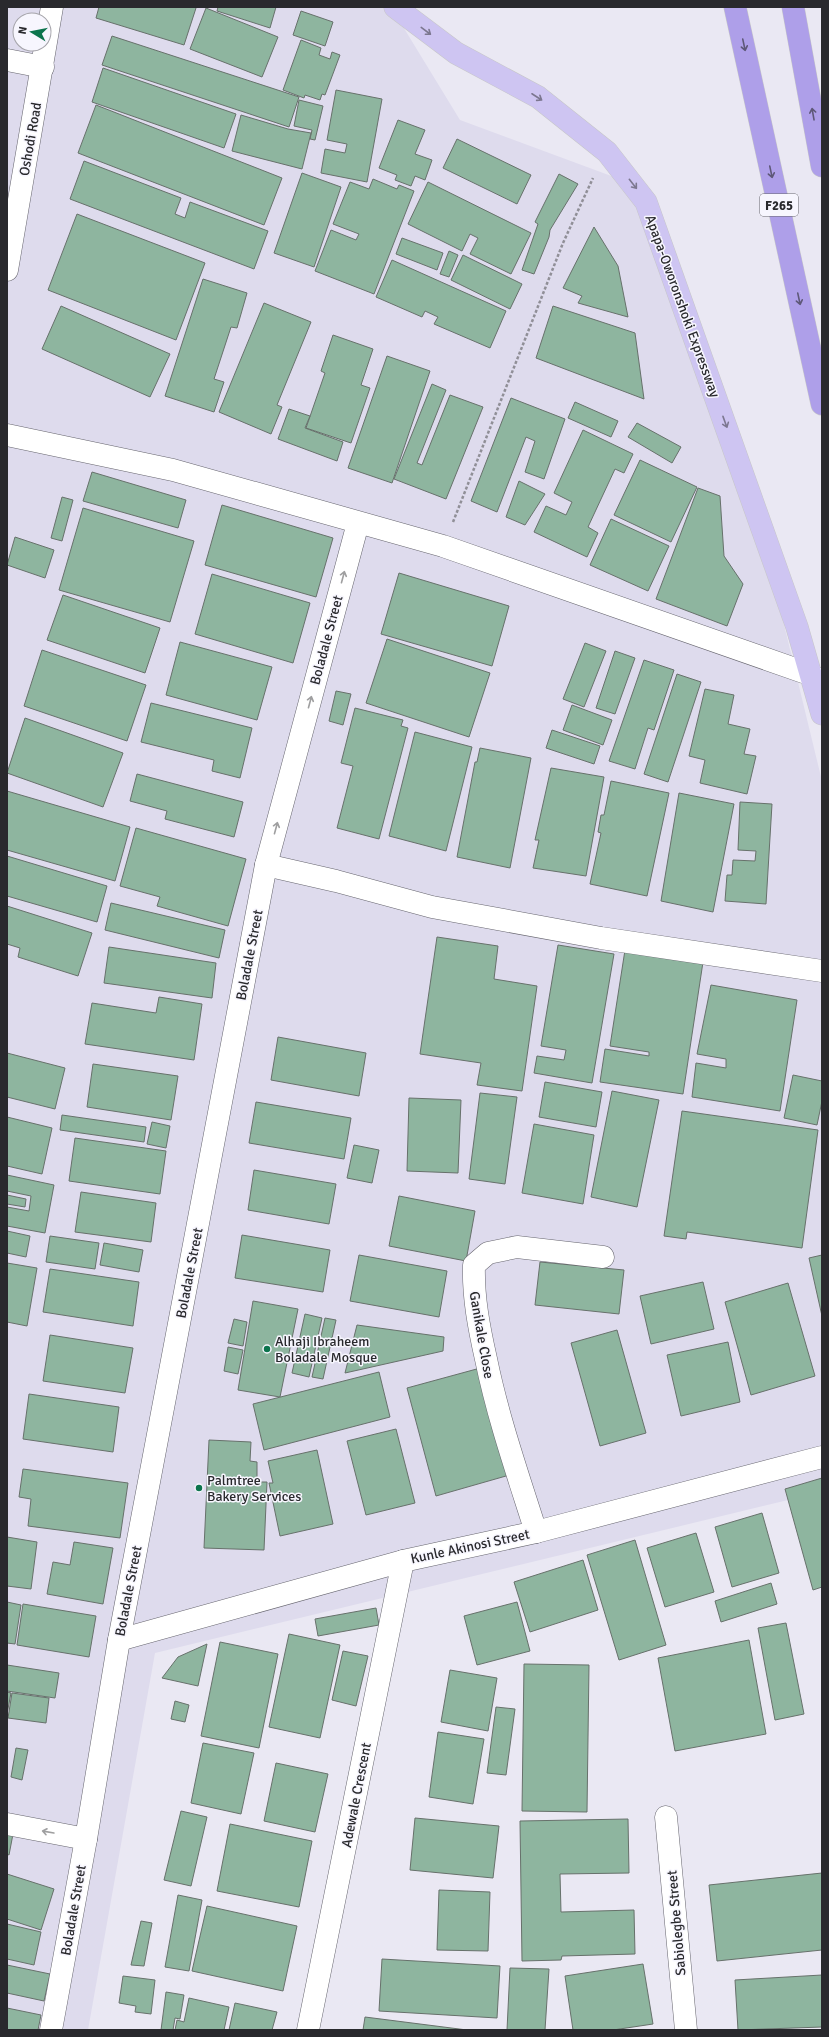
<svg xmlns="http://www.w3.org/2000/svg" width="829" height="2037" font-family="Signika,sans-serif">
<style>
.built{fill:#dedbed;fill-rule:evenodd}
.building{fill:#8eb59f;stroke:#67716b}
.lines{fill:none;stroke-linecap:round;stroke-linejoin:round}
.minor-casing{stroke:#67666f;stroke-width:23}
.tertiary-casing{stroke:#67666f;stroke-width:23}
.primary-casing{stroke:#c7c7c8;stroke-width:23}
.motorway-casing{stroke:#c7c7c8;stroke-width:23}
.path{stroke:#908f97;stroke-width:2.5;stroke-dasharray:3 2;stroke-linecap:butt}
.minor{stroke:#fff;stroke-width:22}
.tertiary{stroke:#fff;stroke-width:22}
.primary{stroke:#cec5f2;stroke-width:22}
.motorway{stroke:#ae9fe9;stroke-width:22}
.oneway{stroke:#7c7790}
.oneway2{stroke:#5e5878}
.oneway3{stroke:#9f9fa0}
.poi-dot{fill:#0c744d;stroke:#f7f6fe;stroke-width:1.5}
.labels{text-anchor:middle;stroke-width:3;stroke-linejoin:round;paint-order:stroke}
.shield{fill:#f7f6fe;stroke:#67666c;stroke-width:1}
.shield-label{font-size:13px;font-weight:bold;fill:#29292d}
.street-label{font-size:14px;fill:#29292d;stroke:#f7f6fe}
.poi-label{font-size:14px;fill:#29292d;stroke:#f7f6fe;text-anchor:start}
</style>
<rect width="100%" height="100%" fill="#eae8f3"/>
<!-- built -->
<path class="built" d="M7 7H391L460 120 641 187 744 460 822 781V1567L809 1495 155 1653 88 2030H7ZM20 20H44V44H20Z"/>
<!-- building -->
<g class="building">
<path d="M99 7H194L196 8 184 45 96 18Z"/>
<path d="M218 7H276L270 28 217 11Z"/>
<path d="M206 8 278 37 262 77 190 49Z"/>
<path d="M301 11 333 22 325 46 293 35Z"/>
<path d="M112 36 299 97 289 127 102 65Z"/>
<path d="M301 40 321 48 319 55 330 59 332 52 340 55 325 95 322 94 320 100 305 95 304 98 283 90Z"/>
<path d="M103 68 236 114 224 148 92 102Z"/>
<path d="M336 90 382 99 367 182 321 173 325 149 345 153 347 144 327 140Z"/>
<path d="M299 100 323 106 315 140 310 139 312 130 294 126Z"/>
<path d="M96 105 282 178 264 225 78 153Z"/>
<path d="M241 115 288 129 311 133 302 169 232 151Z"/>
<path d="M398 120 425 130 415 154 432 160 425 180 415 176 411 186 395 180 397 175 379 168Z"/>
<path d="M457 139 531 175 517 204 443 168Z"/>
<path d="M84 161 181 198 175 214 185 218 190 202 268 231 254 269 70 199Z"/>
<path d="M302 173 341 187 314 267 274 253Z"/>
<path d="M559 174 578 184 550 230 549 237 534 274 522 270 538 224 535 222Z"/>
<path d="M373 179 397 189 399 185 414 191 374 294 315 271 331 230 356 240 359 234 333 224 350 182 369 189Z"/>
<path d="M428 182 531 233 511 274 470 254 478 238 470 234 462 251 408 224Z"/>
<path d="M77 214 205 263 176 340 48 290Z"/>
<path d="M594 227 618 266 628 317 578 303 582 296 563 288Z"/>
<path d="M402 238 443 253 437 270 396 254Z"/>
<path d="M449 251 458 255 449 277 440 274Z"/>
<path d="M463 255 522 284 510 309 451 280Z"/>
<path d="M392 260 506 311 490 348 434 324 438 317 425 311 422 317 376 297Z"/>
<path d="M203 279 247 293 237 328 231 327 214 379 224 382 214 412 165 396Z"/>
<path d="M264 303 311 322 277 405 282 407 271 434 219 412Z"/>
<path d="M61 306 170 354 150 397 42 349Z"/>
<path d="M553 306 635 333 644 399 536 358Z"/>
<path d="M333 335 373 349 361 385 370 388 351 443 306 428 325 373 321 371Z"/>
<path d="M387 356 430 371 392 483 348 468Z"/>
<path d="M432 384 446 390 417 463 422 465 450 395 483 407 446 499 394 479Z"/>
<path d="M511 398 565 419 544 479 525 472 535 441 526 437 497 512 471 501Z"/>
<path d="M575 402 618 421 611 437 568 418Z"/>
<path d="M289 409 310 416 305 428 343 442 337 461 278 439Z"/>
<path d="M637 423 681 447 672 463 628 437Z"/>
<path d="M583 430 633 454 624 473 615 469 588 527 598 533 587 557 534 532 546 506 566 515 572 502 554 493Z"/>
<path d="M640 460 697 487 671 542 614 515Z"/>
<path d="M92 472 186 500 178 528 83 501Z"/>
<path d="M519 481 545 494 525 525 506 517Z"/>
<path d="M698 488 720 496 724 556 743 584 727 626 656 599Z"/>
<path d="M62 497 73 500 62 541 51 538Z"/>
<path d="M222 505 333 538 316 597 205 565Z"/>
<path d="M83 508 194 541 170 622 59 590Z"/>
<path d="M611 519 669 546 648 591 590 565Z"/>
<path d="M15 537 54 550 45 578 7 565Z"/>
<path d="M399 573 509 606 492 666 381 634Z"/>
<path d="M212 574 310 603 293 663 195 634Z"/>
<path d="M63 595 160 628 145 673 47 640Z"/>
<path d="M387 639 490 673 469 737 366 703Z"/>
<path d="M180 642 272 667 257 720 166 695Z"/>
<path d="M585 643 606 651 584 707 563 699Z"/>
<path d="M42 650 146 685 127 741 24 706Z"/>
<path d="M615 651 635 658 615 714 596 708Z"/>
<path d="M644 660 674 670 654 730 648 728 635 769 609 761Z"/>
<path d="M677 674 701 682 668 782 644 774Z"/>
<path d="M705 689 734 695 728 724 750 729 744 754 756 756 747 794 700 783 705 760 689 756Z"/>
<path d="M336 691 351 694 343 725 329 721Z"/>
<path d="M151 703 252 728 240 778 212 771 214 760 141 742Z"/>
<path d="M572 705 612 720 603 745 563 730Z"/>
<path d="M355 708 403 720 401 726 408 728 379 839 337 828 353 766 341 763Z"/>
<path d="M25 718 123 753 103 807 7 773Z"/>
<path d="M552 730 600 746 594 764 546 748Z"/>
<path d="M415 732 472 747 446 851 389 836Z"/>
<path d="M480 748 531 758 510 868 457 857 475 762H477Z"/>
<path d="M551 768 604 777 586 876 533 868 539 840H535Z"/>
<path d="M137 774 243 802 234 837 165 819 167 811 130 801Z"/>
<path d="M611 781 669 793 647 896 590 884 601 833 598 832 601 815H604Z"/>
<path d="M7 791 130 827 115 881 7 850Z"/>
<path d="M679 793 734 804 713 912 661 901Z"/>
<path d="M740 802 772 804 766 904 725 901 727 875H732L733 860 755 861 756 851 738 850Z"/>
<path d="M136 828 246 859 228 926 157 906 160 897 120 886Z"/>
<path d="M7 856 107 886 97 922 7 896Z"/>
<path d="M111 903 225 930 219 958 105 930Z"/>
<path d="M7 906 92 933 78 976 18 957 20 948 7 944Z"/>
<path d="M437 937 498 946 494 979 537 986 522 1091 477 1085 481 1063 420 1054Z"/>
<path d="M558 945 614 954 592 1083 534 1073 537 1056 564 1060 566 1050 541 1046Z"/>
<path d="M109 947 216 963 212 998 104 983Z"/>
<path d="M625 950 703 962 683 1094 600 1082 605 1049 649 1056V1052L610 1046Z"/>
<path d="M711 985 797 1000 780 1111 692 1097 696 1063 726 1068V1059L697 1054Z"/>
<path d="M159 997 202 1004 194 1060 85 1044 92 1003 156 1013Z"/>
<path d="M278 1037 366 1053 359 1096 271 1080Z"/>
<path d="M7 1053 65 1068 55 1109 7 1097Z"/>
<path d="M93 1064 178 1076 171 1120 87 1107Z"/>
<path d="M793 1075 822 1081V1101L817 1125 784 1118Z"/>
<path d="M545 1082 602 1092 596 1127 539 1117Z"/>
<path d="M612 1091 659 1100 637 1207 591 1197Z"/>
<path d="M480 1093 517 1097 505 1184 469 1179Z"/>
<path d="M409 1098 461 1100 458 1173 407 1171Z"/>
<path d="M256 1102 351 1118 344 1159 249 1143Z"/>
<path d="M682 1111 818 1130 802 1248 687 1232 686 1239 664 1236Z"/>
<path d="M62 1115 146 1127 144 1142 60 1130Z"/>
<path d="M7 1117 52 1128 42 1174 7 1166Z"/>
<path d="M152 1122 170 1126 166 1148 147 1144Z"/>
<path d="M534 1124 594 1135 583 1204 522 1193Z"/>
<path d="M75 1138 166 1151 160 1194 69 1181Z"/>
<path d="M354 1145 379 1150 372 1183 347 1178Z"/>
<path d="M254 1170 336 1184 329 1224 248 1210Z"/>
<path d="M7 1175 54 1185 45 1233 7 1226V1207L29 1211 31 1196 7 1191Z"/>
<path d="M81 1192 156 1203 151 1242 75 1232Z"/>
<path d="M7 1195 26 1199 25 1207 7 1204Z"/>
<path d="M399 1196 475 1211 466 1261 389 1246Z"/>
<path d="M7 1231 30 1236 26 1257 7 1253Z"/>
<path d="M242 1235 330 1250 323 1292 235 1278Z"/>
<path d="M50 1236 99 1243 95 1269 46 1262Z"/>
<path d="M104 1243 143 1250 139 1272 100 1265Z"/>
<path d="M359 1255 447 1271 439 1317 350 1301Z"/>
<path d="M822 1255V1316L809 1258Z"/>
<path d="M540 1262 624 1270 619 1314 535 1305Z"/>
<path d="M7 1263 37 1268 27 1326 7 1322Z"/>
<path d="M50 1269 139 1282 133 1326 43 1312Z"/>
<path d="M703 1282 714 1329 651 1344 640 1296Z"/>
<path d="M788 1283 815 1376 751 1395 725 1302Z"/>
<path d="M253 1301 298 1309 280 1397 238 1390Z"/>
<path d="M305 1314 322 1318 309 1377 292 1373Z"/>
<path d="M325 1318 336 1320 323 1379 312 1377Z"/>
<path d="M234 1319 247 1322 243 1346 228 1343Z"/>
<path d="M357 1325 444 1337 443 1351 345 1373Z"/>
<path d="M617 1330 646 1433 600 1446 571 1343Z"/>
<path d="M50 1335 133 1348 125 1393 43 1381Z"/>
<path d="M728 1342 740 1402 681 1416 667 1355Z"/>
<path d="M228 1347 243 1350 238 1374 224 1371Z"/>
<path d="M484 1367 513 1474 436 1496 407 1388Z"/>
<path d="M379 1372 390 1417 264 1450 253 1404Z"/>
<path d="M29 1394 119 1407 113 1452 23 1439Z"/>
<path d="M396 1429 415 1503 366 1515 347 1441Z"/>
<path d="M209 1440 251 1442 250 1461 257 1462V1482H267L264 1550 204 1548Z"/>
<path d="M317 1450 333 1524 280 1536 269 1483H273L268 1461Z"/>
<path d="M23 1469 128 1483 120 1538 28 1526 31 1499 19 1497Z"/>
<path d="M822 1478V1587L813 1590 785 1489Z"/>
<path d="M762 1513 779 1573 732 1587 715 1527Z"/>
<path d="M696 1533 714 1592 665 1607 647 1548Z"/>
<path d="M7 1537 37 1542 31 1589 7 1586Z"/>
<path d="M635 1540 666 1645 619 1660 587 1555Z"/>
<path d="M74 1542 113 1548 103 1604 47 1594 53 1562 70 1565Z"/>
<path d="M583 1560 598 1610 530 1632 514 1582Z"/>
<path d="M771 1583 777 1604 721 1622 715 1601Z"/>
<path d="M7 1602 21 1605 15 1644 7 1643Z"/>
<path d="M517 1602 530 1651 477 1665 464 1616Z"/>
<path d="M23 1604 96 1616 89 1657 17 1645Z"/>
<path d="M376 1608 379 1625 318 1636 315 1619Z"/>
<path d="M786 1623 804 1714 775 1720 758 1628Z"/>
<path d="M289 1634 340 1645 320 1738 269 1727Z"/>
<path d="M749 1640 766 1734 675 1751 658 1658Z"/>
<path d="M220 1642 278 1654 259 1748 201 1736Z"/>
<path d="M207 1644 198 1686 162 1678 178 1657Z"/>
<path d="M343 1651 368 1656 356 1706 332 1700Z"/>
<path d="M524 1664 589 1665 587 1812 522 1811Z"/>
<path d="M7 1665 59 1673 55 1698 7 1691Z"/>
<path d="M450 1670 497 1678 488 1731 441 1722Z"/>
<path d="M7 1692 11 1693 7 1714Z"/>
<path d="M12 1693 49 1698 46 1723 8 1718Z"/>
<path d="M175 1701 189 1705 185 1722 171 1719Z"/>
<path d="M496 1707 515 1709 506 1775 487 1773Z"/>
<path d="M438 1732 484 1739 473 1804 429 1797Z"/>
<path d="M203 1743 254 1753 241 1814 191 1803Z"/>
<path d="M16 1748 28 1750 22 1780 11 1777Z"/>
<path d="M276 1763 328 1774 315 1832 264 1821Z"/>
<path d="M181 1811 207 1817 191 1886 164 1880Z"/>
<path d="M415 1818 499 1826 493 1878 410 1870Z"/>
<path d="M628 1819 629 1873 560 1874 561 1912 634 1910 635 1954 562 1956 561 1960 522 1961 520 1821Z"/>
<path d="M230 1824 312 1841 299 1907 217 1891Z"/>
<path d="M7 1832 13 1834 9 1855 7 1854Z"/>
<path d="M822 1873V1950L717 1961 709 1885Z"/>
<path d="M7 1874 54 1889 41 1930 7 1919Z"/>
<path d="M439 1890 490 1892 488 1951 437 1950Z"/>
<path d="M178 1895 202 1900 189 1971 165 1967Z"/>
<path d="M207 1906 297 1926 283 1991 192 1971Z"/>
<path d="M141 1921 152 1923 144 1966 131 1965Z"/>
<path d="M7 1924 41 1932 34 1965 7 1959Z"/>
<path d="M382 1959 500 1966 497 2018 379 2011Z"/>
<path d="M643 1964 653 2024 613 2030H573L565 1976Z"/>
<path d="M7 1965 50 1974 44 2001 7 1993Z"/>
<path d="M510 1968 549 1969 545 2030H507Z"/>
<path d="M822 1975V2027L738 2030 735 1980Z"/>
<path d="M123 1976 155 1980 151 2014 135 2012 136 2006 119 2003Z"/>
<path d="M166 1992 184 1995 180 2019 175 2018 173 2030H161Z"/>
<path d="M189 1998 229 2007 224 2030H175L177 2020 184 2022Z"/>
<path d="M235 2003 277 2012 272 2030H229Z"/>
<path d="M7 2008 41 2015 38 2030H7Z"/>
<path d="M365 2017 467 2030H363Z"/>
</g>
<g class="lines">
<!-- minor casing -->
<g class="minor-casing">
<g id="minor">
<path d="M7 60 43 67"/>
<path d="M7 435 173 470 443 546 812 675"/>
<path d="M266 865 336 881 432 907 601 938 822 971"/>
<path d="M536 1532C518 1475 498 1418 486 1359 479 1328 473 1297 474 1265L488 1253 517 1247 603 1257"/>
<path d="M119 1640 403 1561 536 1532 822 1457"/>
<path d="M666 1817 686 2030"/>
<path d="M7 1824 86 1839"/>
<path d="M51 2030 86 1839 119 1640 266 865 358 523"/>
<path d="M308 2030 403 1561"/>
</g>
</g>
<!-- tertiary casing -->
<g class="tertiary-casing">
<path id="tertiary" d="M7 270 52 7"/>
</g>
<!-- primary casing -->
<g class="primary-casing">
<path id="primary" d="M395 7 456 53 538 97 607 152 646 202 797 627 822 714"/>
</g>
<!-- motorway casing -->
<g class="motorway-casing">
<g id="motorway">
<path d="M735 7 822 404"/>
<path d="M793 7 822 166"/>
</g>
</g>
<!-- path -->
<path class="path" d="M453 522 563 243 593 178"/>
<!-- minor -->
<use href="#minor" class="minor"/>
<!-- tertiary -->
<use href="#tertiary" class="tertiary"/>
<!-- primary -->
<use href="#primary" class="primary"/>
<!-- motorway -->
<use href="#motorway" class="motorway"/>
</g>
<!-- one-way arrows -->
<defs><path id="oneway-shaft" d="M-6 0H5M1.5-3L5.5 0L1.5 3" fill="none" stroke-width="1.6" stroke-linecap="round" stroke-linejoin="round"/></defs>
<g class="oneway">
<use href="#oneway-shaft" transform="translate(426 31) rotate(37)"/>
<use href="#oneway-shaft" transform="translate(537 97) rotate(33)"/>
<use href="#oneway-shaft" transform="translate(633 184) rotate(52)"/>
<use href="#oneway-shaft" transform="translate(725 422) rotate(70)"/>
</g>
<g class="oneway2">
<use href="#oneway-shaft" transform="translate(744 45) rotate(78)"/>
<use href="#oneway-shaft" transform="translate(813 114) rotate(-100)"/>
<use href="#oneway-shaft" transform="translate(771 172) rotate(78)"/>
<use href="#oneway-shaft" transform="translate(799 299) rotate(78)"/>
</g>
<g class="oneway3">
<use href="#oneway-shaft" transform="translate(343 577) rotate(-75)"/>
<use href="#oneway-shaft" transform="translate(310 702) rotate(-75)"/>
<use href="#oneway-shaft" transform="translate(276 828) rotate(-75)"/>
<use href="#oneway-shaft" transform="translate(48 1832) rotate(-170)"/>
</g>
<!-- markers -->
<g class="poi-dot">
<circle cx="267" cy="1349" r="4"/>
<circle cx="199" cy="1488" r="4"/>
</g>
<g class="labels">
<!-- shield labels -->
<rect class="shield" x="760" y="194" width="38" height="22" rx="3"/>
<g class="shield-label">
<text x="779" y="210">F265</text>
</g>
<!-- street labels -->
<g class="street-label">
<text transform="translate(30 139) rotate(-80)" y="5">Oshodi Road</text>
<text transform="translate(683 306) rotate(70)" y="5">Apapa-Oworonshoki Expressway</text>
<text transform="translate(326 640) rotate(-75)" y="5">Boladale Street</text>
<text transform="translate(249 955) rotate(-79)" y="5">Boladale Street</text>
<text transform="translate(189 1273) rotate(-79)" y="5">Boladale Street</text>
<text transform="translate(482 1335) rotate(80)" y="5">Ganikale Close</text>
<text transform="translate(470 1546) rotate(-12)" y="5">Kunle Akinosi Street</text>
<text transform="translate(128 1591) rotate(-79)" y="5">Boladale Street</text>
<text transform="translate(356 1795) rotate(-79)" y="5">Adewale Crescent</text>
<text transform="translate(73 1910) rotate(-80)" y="5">Boladale Street</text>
<text transform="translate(676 1923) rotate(-95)" y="5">Sabiolegbe Street</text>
</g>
<!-- poi labels -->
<g class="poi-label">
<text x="275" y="1346">Alhaji Ibraheem<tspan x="275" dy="16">Boladale Mosque</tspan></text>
<text x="207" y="1485">Palmtree<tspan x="207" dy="16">Bakery Services</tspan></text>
</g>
</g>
<!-- border -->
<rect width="829" height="2037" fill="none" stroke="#29292d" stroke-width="16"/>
<!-- north arrow -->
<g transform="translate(32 32) rotate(280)"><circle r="19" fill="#f7f6fe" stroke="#a5a4aa"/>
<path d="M0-3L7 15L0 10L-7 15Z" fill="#0c744d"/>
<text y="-6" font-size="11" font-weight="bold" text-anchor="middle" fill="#29292d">N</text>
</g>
</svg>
